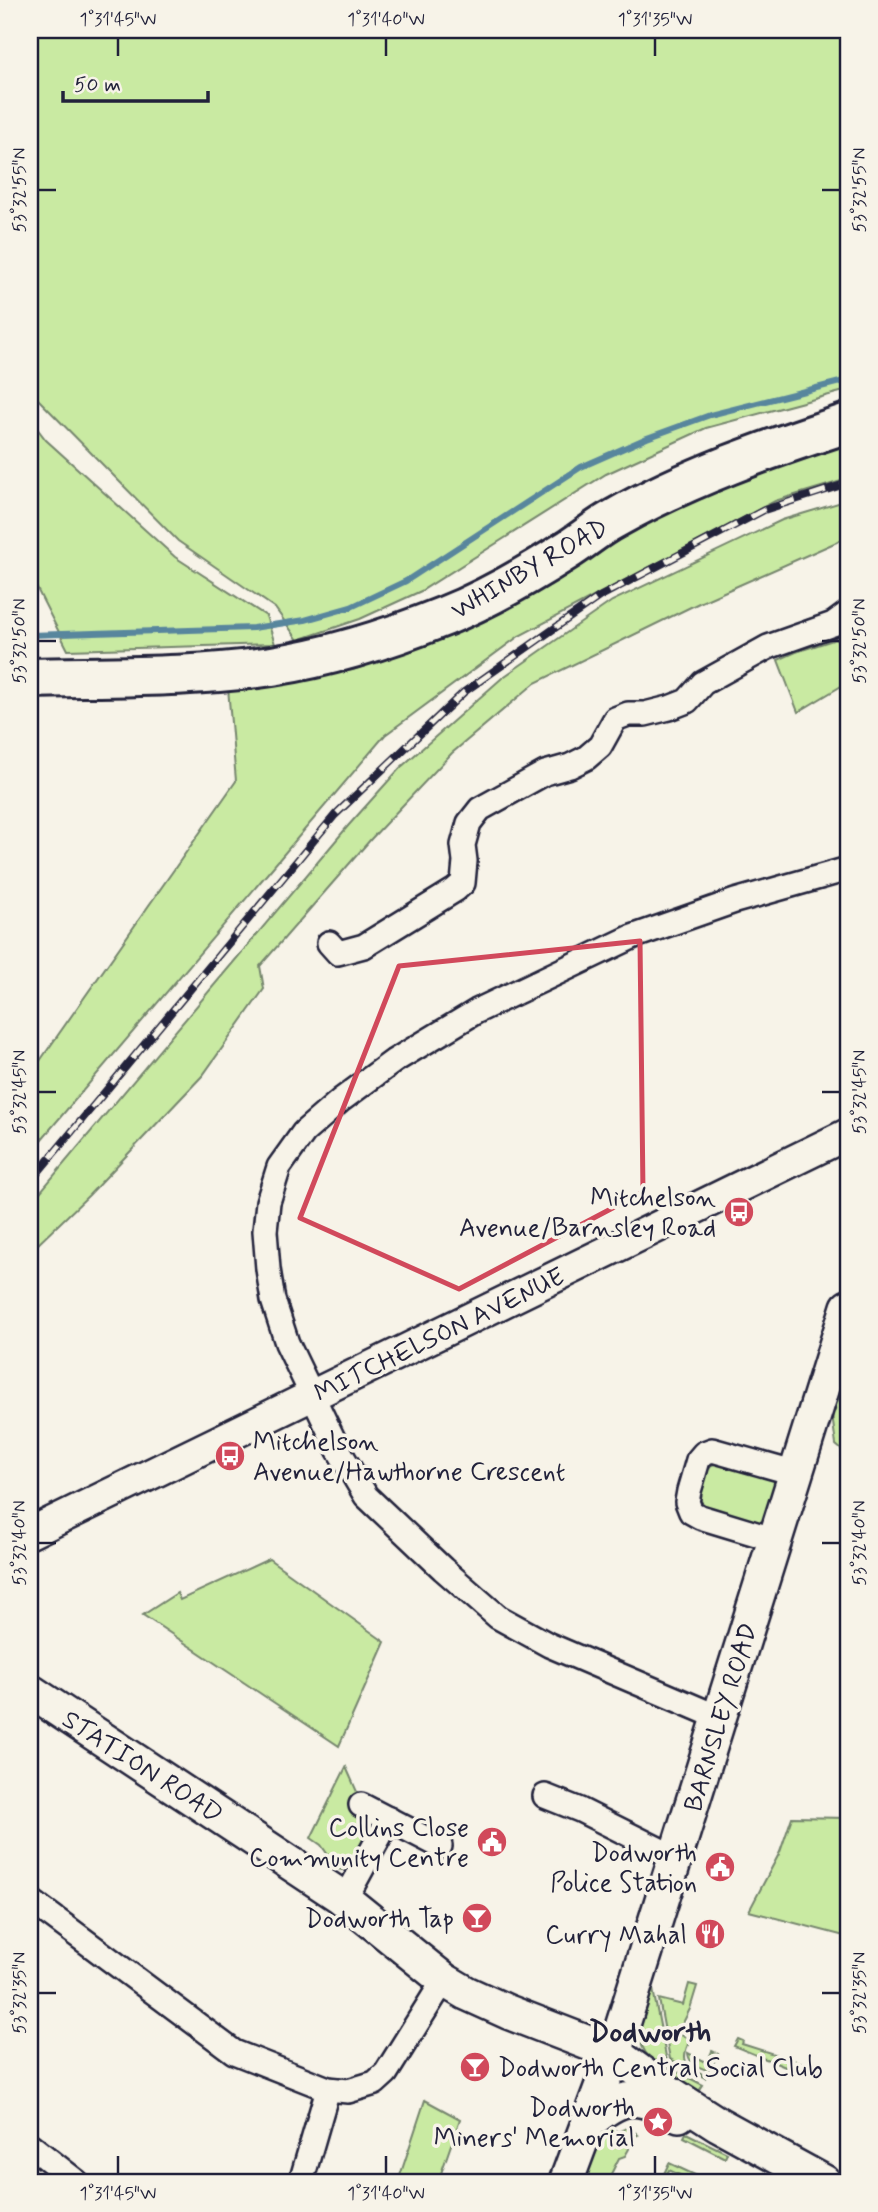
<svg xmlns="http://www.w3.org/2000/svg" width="878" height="2212" font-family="Mynerve,sans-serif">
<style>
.green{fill:#c9eaa2;stroke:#76866e;stroke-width:2}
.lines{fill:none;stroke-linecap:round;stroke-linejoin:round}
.stream{stroke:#59869d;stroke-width:6}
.minor-casing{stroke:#22223b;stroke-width:28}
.tertiary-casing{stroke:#22223b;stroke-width:35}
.secondary-casing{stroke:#22223b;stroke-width:38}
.trunk-casing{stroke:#22223b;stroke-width:44}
.minor{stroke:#f7f3e8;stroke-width:23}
.tertiary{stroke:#f7f3e8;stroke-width:30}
.secondary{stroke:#f7f3e8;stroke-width:33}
.trunk{stroke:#f7f3e8;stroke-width:38}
.rail-casing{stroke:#22223b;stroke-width:8}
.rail{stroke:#f7f3e8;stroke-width:5;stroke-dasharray:16;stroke-linecap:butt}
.marked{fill:none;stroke:#d1495b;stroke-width:5;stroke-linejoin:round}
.ticks{fill:none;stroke:#22223b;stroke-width:2.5}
.labels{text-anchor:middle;stroke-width:7;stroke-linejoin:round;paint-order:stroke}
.street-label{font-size:26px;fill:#22223b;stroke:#f7f3e8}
.poi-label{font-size:26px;fill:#22223b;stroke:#f7f3e8;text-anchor:end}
.quarter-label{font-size:30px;font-weight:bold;fill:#22223b;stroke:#f7f3e8}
.neatline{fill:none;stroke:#22223b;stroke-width:2.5}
.ticks-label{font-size:18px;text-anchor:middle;fill:#22223b}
</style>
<rect width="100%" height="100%" fill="#f7f3e8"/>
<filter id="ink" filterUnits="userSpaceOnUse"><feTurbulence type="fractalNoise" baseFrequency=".0143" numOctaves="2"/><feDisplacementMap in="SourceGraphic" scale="14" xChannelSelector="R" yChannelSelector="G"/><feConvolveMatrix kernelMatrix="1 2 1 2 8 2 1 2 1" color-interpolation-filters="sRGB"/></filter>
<g filter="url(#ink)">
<!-- green -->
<g class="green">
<path d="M30 30H848V390L706 428 606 474 421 591 360 619 298 640 275 608 178 541 30 391Z"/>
<path d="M30 419 46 440 175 557 266 616 275 644 68 650 30 575Z"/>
<path d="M848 443V479L775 501 519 636 385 735 30 1153V1075L236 781 228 688 353 670 440 639 527 597 654 514 781 463Z"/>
<path d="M848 500V537L699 603 535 683 452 753 371 839 260 966 264 989 203 1075 89 1195 30 1252V1204L348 826 400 768 502 678 612 601 782 520Z"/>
<path d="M836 639 848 659V682L798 712 778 660 796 652Z"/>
<path d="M848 1350V1455L836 1445 831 1407Z"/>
<path d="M719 1462 779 1475 763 1529 706 1507C693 1495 701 1483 705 1468Z"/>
<path d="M269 1559 385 1642 339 1746 143 1615 177 1593 180 1600Z"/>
<path d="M346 1767 373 1828 355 1862 342 1870 338 1869 321 1845 311 1838Z"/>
<path d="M792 1817 848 1818V1937L749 1911 780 1852Z"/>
<path d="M652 1984 669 2072C663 2068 655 2064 650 2058 629 2037 645 2008 652 1984Z"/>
<path d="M689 1984 697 1986 690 2009 678 2033 690 2040C679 2062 686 2065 706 2076L705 2078 670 2059 659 1999 683 2005Z"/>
<path d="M738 2039 743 2041 742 2044 802 2063 800 2073 734 2046Z"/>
<path d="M712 2051 718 2054 709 2071C700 2067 689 2065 688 2053L707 2063Z"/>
<path d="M672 2069 703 2085 699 2091 674 2076Z"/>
<path d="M425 2100 460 2119 438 2182H398Z"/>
<path d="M607 2126 618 2132 629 2127 638 2135 630 2138 627 2143 629 2149 625 2156 619 2158 607 2182H580L593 2146Z"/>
<path d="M686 2133 727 2153 725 2158 684 2137Z"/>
<path d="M669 2163 710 2182H695L669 2170 662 2182H660Z"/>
</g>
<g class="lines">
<!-- stream -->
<path class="stream" d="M30 635 253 628 305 620 351 607 406 581 581 467 647 438 710 415 848 380"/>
<!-- minor casing -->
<g class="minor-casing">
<g id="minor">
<path d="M329 943 338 953 364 946 455 890 463 883 465 861 463 845 469 823 480 809 545 773 570 766 586 758 600 746 615 719 628 714H645L669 708 687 701 703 683 768 647 833 624 848 613"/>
<path d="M776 1540 700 1517 691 1512 687 1502 689 1491 698 1460 704 1453 712 1450 797 1474"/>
<path d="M720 1716 706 1712 549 1645 498 1617 443 1569 366 1496 338 1449 287 1343 273 1300 268 1269 265 1231 268 1202 279 1167 304 1132 341 1100 394 1061 477 1011 632 937 735 901 848 869"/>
<path d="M545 1796 580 1810 676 1858"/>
<path d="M361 1805 440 1846"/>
<path d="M340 1896 353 1885 389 1819"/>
<path d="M30 1900 234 2052 328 2089 348 2091 375 2083 386 2073 444 1980"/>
<path d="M30 2145 77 2182"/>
<path d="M301 2182 328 2089"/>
</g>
</g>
<!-- tertiary casing -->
<g class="tertiary-casing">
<path id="tertiary" d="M30 1533 848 1134"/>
</g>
<!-- secondary casing -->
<g class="secondary-casing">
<g id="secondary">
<path d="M30 1691 340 1896 444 1980 466 1993 508 2012 614 2053 662 2088 718 2124 824 2182"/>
<path d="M589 2122C626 2090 637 2096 679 2115"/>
<path d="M566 2182 614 2053 848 1307"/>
</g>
</g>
<!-- trunk casing -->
<g class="trunk-casing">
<path id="trunk" d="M30 678C110 676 193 678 272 666 331 657 390 638 445 616 487 599 527 576 566 551 582 541 597 528 614 519 688 477 768 449 848 423"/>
</g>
<!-- minor -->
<use href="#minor" class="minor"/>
<!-- tertiary -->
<use href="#tertiary" class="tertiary"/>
<!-- secondary -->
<use href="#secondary" class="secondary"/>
<!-- trunk -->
<use href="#trunk" class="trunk"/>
<!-- rail casing -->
<g class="rail-casing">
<path id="rail" d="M30 1182 335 815 464 692 599 597 764 510 848 483"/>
</g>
<!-- rail -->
<use href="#rail" class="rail"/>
</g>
</g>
<!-- marked area -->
<path class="marked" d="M640 941 643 1192 459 1289 300 1218 399 966Z"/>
<!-- ticks -->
<path class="ticks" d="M118 38V56M386 38V56M655 38V56M38 190H56M822 190H840M38 641H56M822 641H840M38 1092H56M822 1092H840M38 1543H56M822 1543H840M38 1993H56M822 1993H840M118 2156V2174M386 2156V2174M655 2156V2174"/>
<!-- icons -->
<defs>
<g id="bus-disc" transform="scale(1.575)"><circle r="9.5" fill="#d1495b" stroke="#f7f3e8"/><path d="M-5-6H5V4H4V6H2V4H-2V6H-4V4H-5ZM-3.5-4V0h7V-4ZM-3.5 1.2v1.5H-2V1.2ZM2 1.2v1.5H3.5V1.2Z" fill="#fff"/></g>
<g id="civic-disc" transform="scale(1.575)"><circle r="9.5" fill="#d1495b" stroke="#f7f3e8"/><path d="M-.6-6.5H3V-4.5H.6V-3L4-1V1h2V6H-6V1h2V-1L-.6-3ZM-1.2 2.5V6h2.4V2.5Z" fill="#fff"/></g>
<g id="bar-disc" transform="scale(1.575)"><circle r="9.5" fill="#d1495b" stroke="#f7f3e8"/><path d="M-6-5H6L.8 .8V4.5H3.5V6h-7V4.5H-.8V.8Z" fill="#fff"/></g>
<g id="restaurant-disc" transform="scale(1.575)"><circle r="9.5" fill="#d1495b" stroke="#f7f3e8"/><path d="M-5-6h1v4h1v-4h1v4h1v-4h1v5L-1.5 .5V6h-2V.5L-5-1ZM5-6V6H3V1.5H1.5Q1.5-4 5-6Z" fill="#fff"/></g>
<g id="sight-disc" transform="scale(1.575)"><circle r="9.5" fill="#d1495b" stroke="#f7f3e8"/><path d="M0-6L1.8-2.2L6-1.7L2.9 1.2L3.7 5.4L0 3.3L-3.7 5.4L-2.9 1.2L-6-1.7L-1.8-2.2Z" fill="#fff"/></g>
</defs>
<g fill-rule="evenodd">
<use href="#bus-disc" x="739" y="1212"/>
<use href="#bus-disc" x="230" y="1456"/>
<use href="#civic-disc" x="492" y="1842"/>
<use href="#civic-disc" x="720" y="1867"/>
<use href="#bar-disc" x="477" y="1918"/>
<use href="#restaurant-disc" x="710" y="1934"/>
<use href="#bar-disc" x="475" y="2067"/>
<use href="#sight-disc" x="658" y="2122"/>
</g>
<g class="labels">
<!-- street labels -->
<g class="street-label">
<text transform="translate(529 568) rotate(-30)" y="9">WHINBY ROAD</text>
<text transform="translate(439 1334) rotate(-26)" y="9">MITCHELSON AVENUE</text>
<text transform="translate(720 1717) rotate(-73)" y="9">BARNSLEY ROAD</text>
<text transform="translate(143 1766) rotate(33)" y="9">STATION ROAD</text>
</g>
<!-- poi labels -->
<g class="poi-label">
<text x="716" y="1206">Mitchelson<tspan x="716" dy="30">Avenue/Barnsley Road</tspan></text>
<text x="253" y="1450" text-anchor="start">Mitchelson<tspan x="253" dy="30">Avenue/Hawthorne Crescent</tspan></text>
<text x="469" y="1836">Collins Close<tspan x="469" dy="30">Community Centre</tspan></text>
<text x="697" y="1861">Dodworth<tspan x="697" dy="30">Police Station</tspan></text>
<text x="454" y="1927">Dodworth Tap</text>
<text x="687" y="1943">Curry Mahal</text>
<text x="498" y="2076" text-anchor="start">Dodworth Central Social Club</text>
<text x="635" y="2116">Dodworth<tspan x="635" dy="30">Miners' Memorial</tspan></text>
</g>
<!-- quarter labels -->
<g class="quarter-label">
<text x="650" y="2041">Dodworth</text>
</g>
</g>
<!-- margin -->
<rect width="878" height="2212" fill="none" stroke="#f7f3e8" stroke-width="77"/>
<!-- scale -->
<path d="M63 91v10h145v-10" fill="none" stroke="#22223b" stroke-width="3.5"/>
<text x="74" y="91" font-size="21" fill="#22223b" stroke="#f7f3e8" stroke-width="5" paint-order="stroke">50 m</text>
<rect x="38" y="38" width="802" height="2136" class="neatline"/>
<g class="ticks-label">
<text x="118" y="25">1°31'45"W</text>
<text x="386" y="25">1°31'40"W</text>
<text x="655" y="25">1°31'35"W</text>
<text transform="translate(19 190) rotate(-90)" y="6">53°32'55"N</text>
<text transform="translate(859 190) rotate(-90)" y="6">53°32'55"N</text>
<text transform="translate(19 641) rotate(-90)" y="6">53°32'50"N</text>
<text transform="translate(859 641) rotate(-90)" y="6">53°32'50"N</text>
<text transform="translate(19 1092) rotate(-90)" y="6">53°32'45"N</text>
<text transform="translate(859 1092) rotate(-90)" y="6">53°32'45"N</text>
<text transform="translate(19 1543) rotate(-90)" y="6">53°32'40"N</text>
<text transform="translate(859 1543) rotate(-90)" y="6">53°32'40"N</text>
<text transform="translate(19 1993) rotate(-90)" y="6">53°32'35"N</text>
<text transform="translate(859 1993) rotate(-90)" y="6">53°32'35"N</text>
<text x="118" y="2199">1°31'45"W</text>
<text x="386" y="2199">1°31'40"W</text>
<text x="655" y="2199">1°31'35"W</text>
</g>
</svg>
